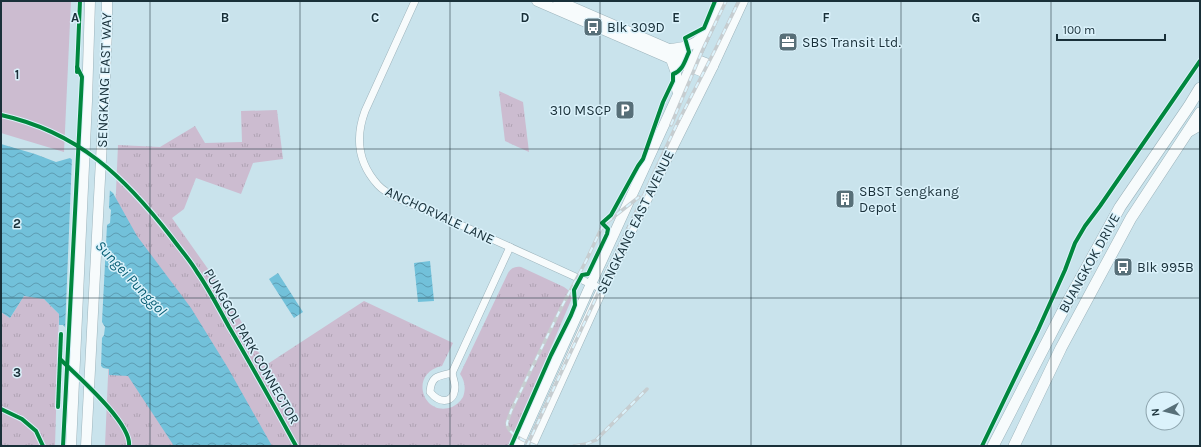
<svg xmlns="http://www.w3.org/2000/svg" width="1201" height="447" font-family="Karla,sans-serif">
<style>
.grass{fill:url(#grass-tufts)}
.pitch{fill:#ccbcd0}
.water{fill:url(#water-waves)}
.pier{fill:#c9e3ec}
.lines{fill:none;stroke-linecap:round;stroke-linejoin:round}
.street-casing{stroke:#9db4bc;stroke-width:8}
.secondary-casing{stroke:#9db4bc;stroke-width:11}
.primary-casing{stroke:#9db4bc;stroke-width:12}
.street{stroke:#f7fbfc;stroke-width:7}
.secondary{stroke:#f7fbfc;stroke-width:10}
.primary{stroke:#f7fbfc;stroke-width:11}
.rail-casing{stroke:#c6cdd0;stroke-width:3.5}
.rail{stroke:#dbf2fb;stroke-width:2;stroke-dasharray:6;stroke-linecap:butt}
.cycleway-casing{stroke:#dbf2fb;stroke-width:6}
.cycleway{stroke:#00873e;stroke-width:4}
.grid{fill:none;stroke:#193039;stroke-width:1;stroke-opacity:0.55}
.labels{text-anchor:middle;stroke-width:3;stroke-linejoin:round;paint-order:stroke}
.poi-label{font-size:14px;fill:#193039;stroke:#dbf2fb;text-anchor:start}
.street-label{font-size:14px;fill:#193039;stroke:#dbf2fb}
.water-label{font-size:15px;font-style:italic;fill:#095f76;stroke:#dbf2fb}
.grid-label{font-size:13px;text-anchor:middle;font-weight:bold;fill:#193039;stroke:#dbf2fb;stroke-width:3;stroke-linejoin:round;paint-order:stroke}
</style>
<defs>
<pattern id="grass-tufts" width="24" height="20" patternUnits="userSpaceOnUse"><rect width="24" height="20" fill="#ccbcd0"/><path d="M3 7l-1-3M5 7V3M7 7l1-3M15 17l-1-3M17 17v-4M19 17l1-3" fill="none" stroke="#afa2b3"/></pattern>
<pattern id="water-waves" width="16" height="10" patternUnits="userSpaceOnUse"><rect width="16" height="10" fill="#72c1da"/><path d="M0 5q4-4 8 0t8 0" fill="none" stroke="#5d9db2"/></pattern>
</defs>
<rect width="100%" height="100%" fill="#c9e3ec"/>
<!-- grass -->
<g class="grass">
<path d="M499 91 523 102 529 152 505 141Z"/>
<path d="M277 110 283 159 253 163 241 194 196 178 184 209 172 218 225 293 266 365 364 301 453 343 442 366C408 373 423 418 452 407 456 405 460 402 463 397 466 389 465 381 460 374L508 273C511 268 515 266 521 267L564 287 568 290 572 298 509 446H105L118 145 160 147 195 126 205 143 242 142 241 111Z"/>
<path d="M24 296 44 299 59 314 55 446H1V312L10 318Z"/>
</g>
<!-- pitch -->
<path class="pitch" d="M1 1H71L64 152 1 133Z"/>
<!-- water -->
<g class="water">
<path d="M1 144 35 154 56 162 70 158 113 193 137 236 191 308 228 368 272 446H174L128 376 109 375V369L103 368 63 325H59V314L44 299 24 296 10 318 1 312Z"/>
<path d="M430 261 434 301 418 302 414 263Z"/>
<path d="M278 273 303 312 294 318 269 279Z"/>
</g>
<!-- pier -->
<path class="pier" d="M72 157 110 188 109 208 111 210 110 223 107 225 102 322 105 327 104 335 102 338 101 368 65 330Z"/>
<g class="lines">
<!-- street casing -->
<g class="street-casing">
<g id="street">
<path d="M415 1 365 111C355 138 358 163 378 185 390 198 421 207 438 215 493 239 547 264 602 289"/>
<path d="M1188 134 1200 127"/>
<path d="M452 373 510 247"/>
<path d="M452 373C453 378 455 382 455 387 454 404 440 404 430 392 431 376 438 376 452 373Z"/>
</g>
</g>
<!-- secondary casing -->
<g class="secondary-casing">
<g id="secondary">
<path d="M537 1 671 59 708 74"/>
<path d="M558 1 669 49 713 66"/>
<path d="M669 49C682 48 694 46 703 36"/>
<path d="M671 59 676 73 677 90"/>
<path d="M71 446 87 101 90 1"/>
<path d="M86 446 104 102 107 29V1"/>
<path d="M518 446 591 284 721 1"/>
<path d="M531 446 602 289 713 66 743 1"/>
</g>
</g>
<!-- primary casing -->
<g class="primary-casing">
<g id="primary">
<path d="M993 446 1067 303 1120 207 1189 106 1200 88"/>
<path d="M1014 446 1061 348 1131 218 1200 113"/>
</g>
</g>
<!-- street -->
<use href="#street" class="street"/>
<!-- secondary -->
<use href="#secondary" class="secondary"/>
<!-- primary -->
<use href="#primary" class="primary"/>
<!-- rail casing -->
<g class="rail-casing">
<g id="rail">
<path d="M671 125 703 49 726 1"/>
<path d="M527 446 676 126 714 52 739 1"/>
<path d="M536 446C528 442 507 435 507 423 508 419 510 415 511 411L561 308 586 261 601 229 607 222 639 197"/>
<path d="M574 446 586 444 596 440 647 389"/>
</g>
</g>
<!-- rail -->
<use href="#rail" class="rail"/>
<!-- cycleway casing -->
<g class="cycleway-casing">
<g id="cycleway">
<path d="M77 72 80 1"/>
<path d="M1 115C78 132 125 177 172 238 180 249 190 260 197 272 209 289 219 309 229 327 252 366 274 406 296 446"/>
<path d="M60 359C76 375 132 423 129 446"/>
<path d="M58 407 61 334"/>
<path d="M1 409 22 419 36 431 43 446"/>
<path d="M63 446 82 77 77 67"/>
<path d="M511 446 551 355 571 315 575 305 574 290 582 275 588 274 607 234 608 229 602 223 611 215 638 166 643 159 663 102 673 81V74C683 71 685 60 689 52L685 38 704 28 715 1"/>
<path d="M982 446 1038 330 1065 270 1075 243 1085 226 1100 206 1200 61"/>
</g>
</g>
<!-- cycleway -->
<use href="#cycleway" class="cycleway"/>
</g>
<!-- grid -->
<path class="grid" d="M150 1V446M300 1V446M450 1V446M600 1V446M751 1V446M901 1V446M1051 1V446M1 149H1200M1 298H1200"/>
<!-- icons -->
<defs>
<g id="bus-square" transform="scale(1)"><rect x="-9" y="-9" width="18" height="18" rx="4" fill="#576f78" stroke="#dbf2fb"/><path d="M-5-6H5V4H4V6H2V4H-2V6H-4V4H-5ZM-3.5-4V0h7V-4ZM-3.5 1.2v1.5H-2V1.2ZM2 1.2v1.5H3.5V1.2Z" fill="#fff"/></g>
<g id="office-square" transform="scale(1)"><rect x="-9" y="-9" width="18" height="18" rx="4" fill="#576f78" stroke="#dbf2fb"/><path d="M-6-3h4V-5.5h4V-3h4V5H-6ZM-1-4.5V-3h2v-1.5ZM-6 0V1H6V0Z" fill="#fff"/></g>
<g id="parking-square" transform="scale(1)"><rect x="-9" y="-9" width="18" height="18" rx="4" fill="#576f78" stroke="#dbf2fb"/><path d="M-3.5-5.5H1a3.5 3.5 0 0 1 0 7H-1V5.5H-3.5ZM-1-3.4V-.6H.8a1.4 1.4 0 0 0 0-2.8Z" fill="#fff"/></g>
<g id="building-square" transform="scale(1)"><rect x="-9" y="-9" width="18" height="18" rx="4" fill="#576f78" stroke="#dbf2fb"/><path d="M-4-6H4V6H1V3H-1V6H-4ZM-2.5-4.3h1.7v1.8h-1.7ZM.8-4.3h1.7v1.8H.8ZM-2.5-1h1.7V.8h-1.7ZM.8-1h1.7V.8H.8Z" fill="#fff"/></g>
</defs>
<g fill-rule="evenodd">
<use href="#bus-square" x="593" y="27"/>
<use href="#office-square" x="788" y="42"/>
<use href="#parking-square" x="625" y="110"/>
<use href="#building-square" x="845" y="199"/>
<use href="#bus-square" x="1123" y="267"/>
</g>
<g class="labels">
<!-- poi labels -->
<g class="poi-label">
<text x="607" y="32">Blk 309D</text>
<text x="802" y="47">SBS Transit Ltd.</text>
<text x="611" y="115" text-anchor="end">310 MSCP</text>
<text x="859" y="196">SBST Sengkang<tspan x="859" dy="16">Depot</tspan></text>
<text x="1137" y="272">Blk 995B</text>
</g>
<!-- street labels -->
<g class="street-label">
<text transform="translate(104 80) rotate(-88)" y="5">SENGKANG EAST WAY</text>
<text transform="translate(440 215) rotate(25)" y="5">ANCHORVALE LANE</text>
<text transform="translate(635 222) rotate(-64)" y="5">SENGKANG EAST AVENUE</text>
<text transform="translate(1089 263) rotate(-61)" y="5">BUANGKOK DRIVE</text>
<text transform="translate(252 346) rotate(60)" y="5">PUNGGOL PARK CONNECTOR</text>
</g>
<!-- water labels -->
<g class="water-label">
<text transform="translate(131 278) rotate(47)" y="5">Sungei Punggol</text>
</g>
</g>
<g class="grid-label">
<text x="75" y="22">A</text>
<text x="225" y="22">B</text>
<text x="375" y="22">C</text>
<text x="525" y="22">D</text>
<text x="676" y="22">E</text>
<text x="826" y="22">F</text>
<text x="976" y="22">G</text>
<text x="17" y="79">1</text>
<text x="17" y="228">2</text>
<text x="17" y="377">3</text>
</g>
<!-- border -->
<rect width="1201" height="447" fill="none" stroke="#193039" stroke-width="4"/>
<!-- north arrow -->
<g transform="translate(1165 411) rotate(263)"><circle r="19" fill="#dbf2fb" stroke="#8da4ad"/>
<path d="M0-3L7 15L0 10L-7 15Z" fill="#576f78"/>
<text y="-6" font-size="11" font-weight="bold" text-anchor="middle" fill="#193039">N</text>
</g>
<!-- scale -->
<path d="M1057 34v6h108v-6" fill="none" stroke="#193039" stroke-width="2"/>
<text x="1063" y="34" font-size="12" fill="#193039" stroke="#dbf2fb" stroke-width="3" paint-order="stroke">100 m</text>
</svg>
